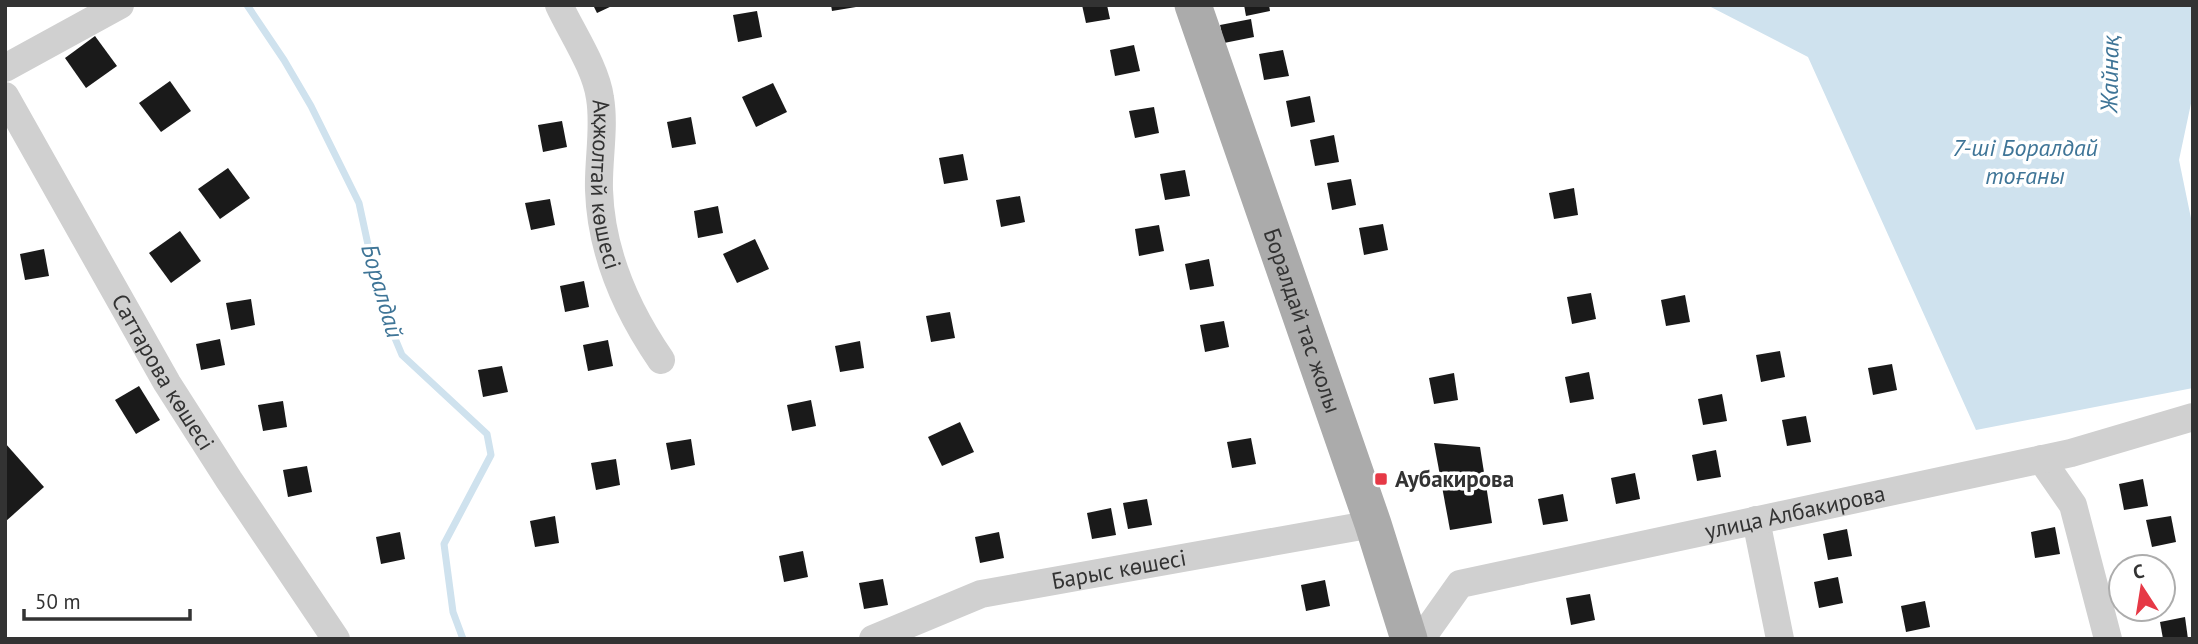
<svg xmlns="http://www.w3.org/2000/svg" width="2198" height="644" font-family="'PT Sans',sans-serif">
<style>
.water{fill:#cfe2ee}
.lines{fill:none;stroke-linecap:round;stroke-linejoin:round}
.stream{stroke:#cfe2ee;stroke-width:7}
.building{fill:#1a1a1a}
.minor{stroke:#d0d0d0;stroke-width:28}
.major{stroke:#ababab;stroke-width:37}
.poi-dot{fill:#e63946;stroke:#fff;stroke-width:2.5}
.labels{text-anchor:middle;stroke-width:7;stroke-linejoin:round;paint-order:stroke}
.street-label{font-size:23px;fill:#333;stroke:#fff}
.poi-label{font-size:23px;font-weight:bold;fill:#333;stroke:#fff;text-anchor:start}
.water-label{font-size:24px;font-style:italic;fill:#3f7597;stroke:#fff}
</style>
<rect width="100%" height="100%" fill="#fff"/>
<!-- water -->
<path class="water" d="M1707 5H2193V94L2179 160 2193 228V388L1976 430 1808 57Z"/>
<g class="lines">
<!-- stream -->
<path class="stream" d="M247 5 284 60 311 106 359 203 381 305 402 355 487 434 491 455 444 544 453 612 463 639"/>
</g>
<!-- building -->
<g class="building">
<path d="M593 5H614L597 13Z"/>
<path d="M831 5H856V7L832 11Z"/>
<path d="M1082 5H1107L1110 19 1086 23Z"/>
<path d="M1244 5H1269L1270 11 1246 16Z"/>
<path d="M757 11 762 37 738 42 733 15Z"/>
<path d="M1251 19 1254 37 1224 43 1220 25Z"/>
<path d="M95 36 117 66 86 88 65 58Z"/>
<path d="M1134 45 1140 71 1115 76 1110 50Z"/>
<path d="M1283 50 1289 76 1264 80 1259 54Z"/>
<path d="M170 81 191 111 161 132 139 103Z"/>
<path d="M773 83 787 112 756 127 742 97Z"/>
<path d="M1310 96 1315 122 1291 127 1286 101Z"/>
<path d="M1154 107 1159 133 1135 138 1129 111Z"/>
<path d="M691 117 696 144 672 148 667 122Z"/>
<path d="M562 121 567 147 543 152 538 125Z"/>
<path d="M1334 135 1339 162 1315 166 1310 140Z"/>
<path d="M963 154 968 180 944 184 939 158Z"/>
<path d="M228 168 250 198 220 219 198 189Z"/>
<path d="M1185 170 1190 196 1165 200 1160 174Z"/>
<path d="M1351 179 1356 205 1332 210 1327 183Z"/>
<path d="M1574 188 1578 215 1554 219 1549 193Z"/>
<path d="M1020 196 1025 222 1001 227 996 200Z"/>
<path d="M550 199 555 225 531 230 525 203Z"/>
<path d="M718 206 723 233 698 238 694 211Z"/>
<path d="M1383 224 1388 250 1364 255 1359 228Z"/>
<path d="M1159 225 1164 251 1139 256 1135 229Z"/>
<path d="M180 231 201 261 171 283 149 253Z"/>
<path d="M755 239 769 269 737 283 723 254Z"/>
<path d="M44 249 49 276 25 280 20 254Z"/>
<path d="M1209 259 1214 286 1190 290 1185 264Z"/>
<path d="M584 281 589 307 565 312 560 286Z"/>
<path d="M1591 293 1596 319 1572 324 1567 297Z"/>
<path d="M1685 295 1690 322 1666 326 1661 300Z"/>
<path d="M251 299 255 325 231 330 226 303Z"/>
<path d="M950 312 955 338 931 342 926 316Z"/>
<path d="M1224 321 1229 347 1205 352 1200 325Z"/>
<path d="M220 339 225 365 201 370 196 344Z"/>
<path d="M608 340 613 366 588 371 583 345Z"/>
<path d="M860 341 864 368 840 372 835 346Z"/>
<path d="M1780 351 1785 377 1761 382 1756 355Z"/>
<path d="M1892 364 1897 390 1873 395 1868 368Z"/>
<path d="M502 366 508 392 483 397 478 370Z"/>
<path d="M1589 372 1594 399 1570 403 1565 377Z"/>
<path d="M1454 373 1458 400 1434 404 1429 378Z"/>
<path d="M139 386 160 420 136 434 115 400Z"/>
<path d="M1722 394 1727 421 1703 425 1698 399Z"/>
<path d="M811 400 816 426 792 431 787 405Z"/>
<path d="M283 401 287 427 263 431 258 405Z"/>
<path d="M1806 416 1811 442 1787 446 1782 420Z"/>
<path d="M960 422 974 452 942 466 928 437Z"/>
<path d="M1251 438 1256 464 1232 468 1227 442Z"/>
<path d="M691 439 695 465 671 470 666 443Z"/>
<path d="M5 443 44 487 5 522Z"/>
<path d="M1434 443 1480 447 1492 523 1450 530Z"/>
<path d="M1716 450 1721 477 1697 481 1692 455Z"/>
<path d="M616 459 620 485 596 490 591 463Z"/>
<path d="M307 466 312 492 288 497 283 470Z"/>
<path d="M1635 473 1640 499 1616 504 1611 478Z"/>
<path d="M2143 479 2148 506 2124 510 2119 484Z"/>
<path d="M1563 494 1568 521 1543 525 1538 499Z"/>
<path d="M1147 499 1152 525 1128 529 1123 503Z"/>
<path d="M1111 508 1116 535 1092 539 1087 513Z"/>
<path d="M555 516 559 543 535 547 530 521Z"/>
<path d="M2171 516 2176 542 2152 547 2146 520Z"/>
<path d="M2055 527 2060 554 2035 558 2031 532Z"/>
<path d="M1847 529 1852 556 1828 560 1823 534Z"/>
<path d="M400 532 405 559 381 564 376 537Z"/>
<path d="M999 532 1004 558 980 563 975 537Z"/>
<path d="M803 551 808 577 784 582 779 556Z"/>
<path d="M1838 577 1843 603 1819 608 1814 582Z"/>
<path d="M883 579 888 605 864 609 859 583Z"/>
<path d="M1325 580 1330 606 1306 611 1301 585Z"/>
<path d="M1590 594 1595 620 1571 625 1566 598Z"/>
<path d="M1925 601 1930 627 1906 632 1901 606Z"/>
<path d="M2185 617 2188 639H2163L2160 622Z"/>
</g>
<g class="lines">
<!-- minor -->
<g class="minor">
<path id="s1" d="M559 5C572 33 596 68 600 98 605 128 598 160 599 190 601 252 626 309 661 360"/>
<path d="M5 68 120 5"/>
<path id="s2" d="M5 96 167 383 229 480 336 639"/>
<path d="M2041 459 2073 505 2108 639"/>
<path d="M1756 520 1780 639"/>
<path id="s3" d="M873 639 981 594 1373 524"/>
<path id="s4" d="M1421 639 1460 584 2071 453 2193 417"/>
</g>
<!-- major -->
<path class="major" id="s5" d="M1193 5 1373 524 1409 639"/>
</g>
<!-- markers -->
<rect class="poi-dot" x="1374" y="472" width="14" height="14" rx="3.5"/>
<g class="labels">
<!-- street labels -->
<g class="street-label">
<text dy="8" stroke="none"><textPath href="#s1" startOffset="189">Ақжолтай көшесі</textPath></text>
<text dy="8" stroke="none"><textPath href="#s5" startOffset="334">Боралдай тас жолы</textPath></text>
<text dy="8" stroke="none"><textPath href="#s2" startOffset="318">Саттарова көшесі</textPath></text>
<text dy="8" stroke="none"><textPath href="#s4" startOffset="410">улица Албакирова</textPath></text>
<text dy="8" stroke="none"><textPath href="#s3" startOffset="257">Барыс көшесі</textPath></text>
</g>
<!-- poi labels -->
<g class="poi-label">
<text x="1395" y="487">Аубакирова</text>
</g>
<!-- water labels -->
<g class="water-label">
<text transform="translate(2110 74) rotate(-89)" y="8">Жайнақ</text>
<text x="2025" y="156">7-ші Боралдай<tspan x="2025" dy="28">тоғаны</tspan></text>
<text transform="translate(382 291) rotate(74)" y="8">Боралдай</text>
</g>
</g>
<!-- border -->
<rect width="2198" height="644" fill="none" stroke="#333333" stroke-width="14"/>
<!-- north arrow -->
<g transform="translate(2142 588) rotate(348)"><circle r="33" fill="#ffffff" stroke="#adadad" stroke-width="2"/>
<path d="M0-5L12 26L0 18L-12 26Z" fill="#e63946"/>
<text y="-10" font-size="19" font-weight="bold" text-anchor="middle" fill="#333333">С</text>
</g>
<!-- scale -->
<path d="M24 609v10h166v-10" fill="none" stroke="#333333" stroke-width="3.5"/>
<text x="35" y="609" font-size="21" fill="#333333" stroke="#ffffff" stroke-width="5" paint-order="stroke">50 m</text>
</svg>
